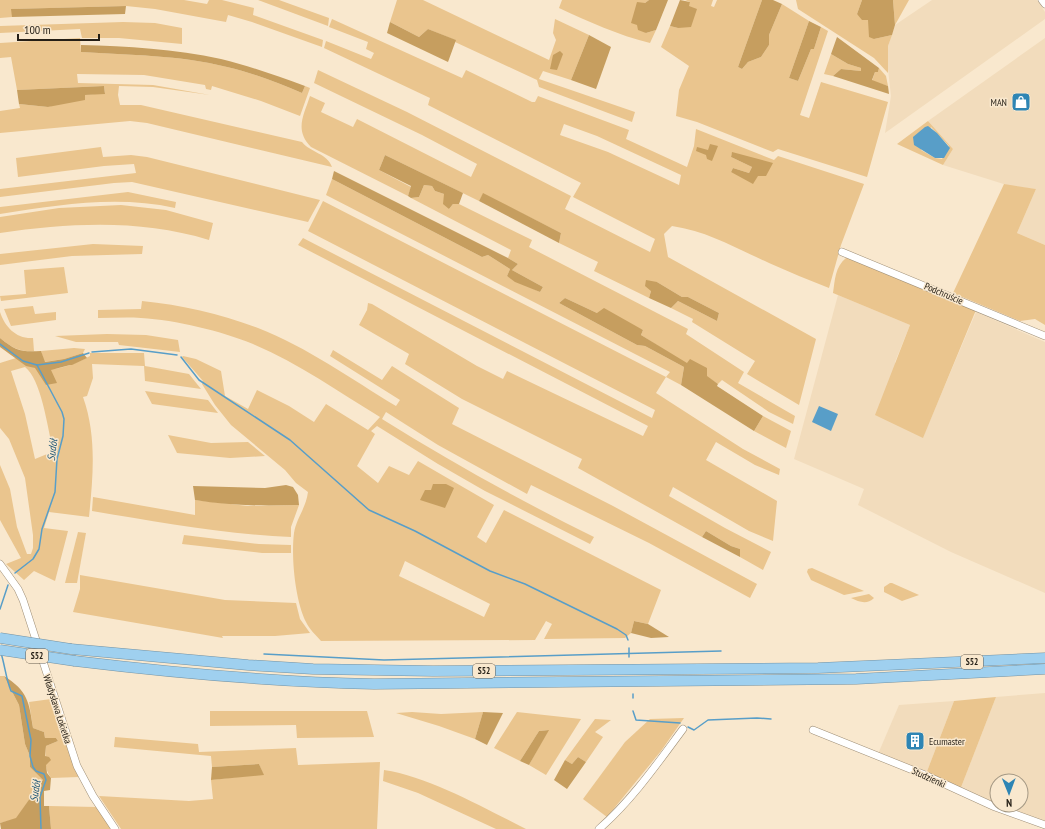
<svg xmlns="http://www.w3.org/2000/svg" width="1045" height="829" font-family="'PT Sans Narrow',sans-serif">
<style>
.built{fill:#f2dcbc;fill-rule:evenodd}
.green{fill:#eac58e;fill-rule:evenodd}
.forest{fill:#c69e5f}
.water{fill:#589ec8}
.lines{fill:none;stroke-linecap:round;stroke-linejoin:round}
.stream{stroke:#589ec8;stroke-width:1.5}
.minor-casing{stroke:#9f8f77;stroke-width:8}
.highway-casing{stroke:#7492a3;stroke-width:11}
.minor{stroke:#fff;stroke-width:7}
.highway{stroke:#9fd0ef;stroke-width:10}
.highway-bridge-casing{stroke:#7492a3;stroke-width:11;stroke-linecap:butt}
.highway-bridge{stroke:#9fd0ef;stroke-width:10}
.labels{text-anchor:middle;stroke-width:3;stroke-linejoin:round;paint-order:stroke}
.shield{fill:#f9e8ce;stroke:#655b4d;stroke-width:1}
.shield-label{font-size:9px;font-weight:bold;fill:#251f16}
.poi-label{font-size:10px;fill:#251f16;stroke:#f9e8ce;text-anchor:end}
.street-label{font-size:10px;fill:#251f16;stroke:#f9e8ce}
.water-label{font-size:11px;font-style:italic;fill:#235977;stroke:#f9e8ce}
</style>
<rect width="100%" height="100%" fill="#f9e8ce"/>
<!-- built -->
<g class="built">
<path d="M932 0H1037L1045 12V19L885 133 891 96 887 60 888 46 895 25Z"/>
<path d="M1045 38V245L1017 233 1036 189 1010 186 943 165 953 149 928 121Z"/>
<path d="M838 295 910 325 895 362 923 437 976 312 1045 342V593L951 552 858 505 864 489 794 459Z"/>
<path d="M1045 693V822L996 806 960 790 996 697ZM997 781H1021V805H997Z"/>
<path d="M954 701 926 774 878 754 899 705Z"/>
</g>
<!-- green -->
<g class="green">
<path d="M0 0H184L207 4 209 0H222L254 8 253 15 323 40 322 47 252 22 228 15 226 22 155 9 126 6 12 9V17L0 18Z"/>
<path d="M258 0H279L329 18 328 26Z"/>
<path d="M397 0H423L549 60 556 40 553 33 555 19 589 35 571 80 543 71 539 79 635 112 632 122 539 87 537 80 455 42V40L428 29 419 37 390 22Z"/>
<path d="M562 0H649L645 3 638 25 646 33 656 30 650 43C618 35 589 22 559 8Z"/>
<path d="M685 0H713L711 6 714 7 717 0H762L738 67 742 69 748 62 761 57 769 45V35L782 4 809 21 789 78 798 81 811 49H814L821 27 828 31 800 115 809 118 821 82 888 102 867 177 778 149 773 152 697 122 676 116 679 90 689 66 661 47 670 26 678 28 690 2Z"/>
<path d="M796 0H862L857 14 869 20 874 39 892 35 888 46V73L874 58 798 9Z"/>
<path d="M893 0H909L895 25Z"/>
<path d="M332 19 462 78 466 70 532 102H535L538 96 629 130 626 139 687 167 694 146 696 129 774 160 778 156 864 184 841 245 829 288C809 280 789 272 769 263 735 248 710 232 672 226L664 234 668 257 816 339 799 405 747 374 755 361 692 322 693 319 671 308 678 301 717 321 719 313 688 297H682L657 282 651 291 649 298 594 271 598 262 559 243 561 233 483 194 479 201 385 155 379 170 411 187 408 196 311 147C294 130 304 115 310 96L325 103 321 112 353 127 357 119 471 177 477 164 422 135 314 83 318 70 407 112 571 196 565 209 650 252 655 239 573 197 581 183 428 105 430 98 324 48 326 41 371 59 374 53 366 49 368 42 329 27ZM564 124 597 136 681 175 679 185 608 152 560 135ZM732 153 746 157 758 176 731 172 733 168 749 173 752 167 731 157Z"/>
<path d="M123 22 155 23 182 28V44L119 38H82L80 29 0 33V26Z"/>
<path d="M80 38 81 52C130 55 180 55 227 67 253 73 278 83 302 93L305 86 310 88 300 116 261 101 212 86 211 90 206 89 205 85 144 75 77 74 78 83 153 85 210 95 153 87 119 86 118 95 120 105H141L302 142C311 153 327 153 332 167L147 123 130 121 0 133V111L20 108 19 104 48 107 85 95 105 93 104 86 17 90 11 57 0 58V43Z"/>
<path d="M831 54 848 64 861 68V71L841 69 833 76 824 74Z"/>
<path d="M879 68 886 76 888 86 872 81 875 72H878Z"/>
<path d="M928 121 953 149 943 165 897 144ZM931 127 949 146 942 159 935 158 921 150Z"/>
<path d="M101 147 103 157 131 155 147 157 320 200 308 222 132 182 114 183 0 197V189L136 173 134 164 104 166 18 177 16 158Z"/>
<path d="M332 179 482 257 488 255 510 269 507 276 540 292 543 287 512 270 518 264 508 258 511 250 411 198 419 197 424 185 432 186 435 191 444 194 449 209 453 204H459L532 240 529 247 688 329 686 334 744 372 738 383 795 416 793 424 769 412 722 380 718 384 641 335 643 330 597 313 565 298 559 303 637 345 645 346 684 367 681 385 666 377 656 393 743 449 780 469 779 475 755 465 716 442 706 460 777 501 773 541 749 531 673 487 669 496 725 528 771 552 763 570 740 557V549L731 546 706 531 702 537 578 468 582 459 462 399 405 364 409 354 359 325 367 310 368 303 372 304 477 366 503 379 507 371 643 436 648 426 298 245 303 238 652 418 655 410 308 231 323 201 666 377 670 372 326 195Z"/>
<path d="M1004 184 1036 189 1017 233 1045 245V325L1035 319 1020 321 953 293Z"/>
<path d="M128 192 176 202 175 208C117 195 58 205 0 214V207Z"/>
<path d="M121 205 166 210 213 223 209 240C140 219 71 223 0 233V217L59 208Z"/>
<path d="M93 244 143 246 142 254 72 256 0 265V254Z"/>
<path d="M846 258H854L976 310 923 438 875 415 910 325 833 293C835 280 835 267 846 258Z"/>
<path d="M64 267 68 293 1 301 0 296 26 294 24 270Z"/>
<path d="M142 301C182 305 221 314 258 328 307 347 351 379 396 406L400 400 330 356 333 350 382 380 392 366 459 408 452 424 613 506 757 584 750 598 649 543 531 485 527 494 438 445 386 412 382 419C451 462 521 501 594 537L590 544 485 491 438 464 377 426 371 431 375 434 357 466 378 483 389 466 409 475 418 461 494 505 477 537 486 543 504 510 661 590 648 624 634 621 631 633 625 638 544 639 552 624 546 621 535 640 321 641C316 635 309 629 306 622 295 600 291 557 294 533 296 519 306 508 308 492L296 483 285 470 231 425 215 405 202 384 203 381 182 357 183 356 196 359 221 371 225 396 248 409 257 390 289 406 314 422 326 404 368 430 380 417C339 392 298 363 253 344 221 331 176 320 141 318 127 317 112 318 98 318V310L141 309ZM405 561 490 604 484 617 399 576Z"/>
<path d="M33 306 35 314 56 312V320L11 326 4 309Z"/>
<path d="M0 312C5 327 16 339 33 338L34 351C19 352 11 347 0 338Z"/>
<path d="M107 334 146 335 178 340 180 352 119 345 118 342H76L55 336Z"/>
<path d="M74 348 85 349 83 353 64 359 44 362 41 351Z"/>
<path d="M90 353H144L145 366 189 374 201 389 145 381 144 366 92 364 93 378 87 396 83 397C97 436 93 477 89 517L49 512 44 528 68 531 55 581 34 571 24 580 6 564 21 558 0 520V465L10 489 17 527 27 554H31L33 548V535L25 478 9 439 0 428V363L16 358C41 377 65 369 90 356ZM25 367C41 379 47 425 52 445V452L35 459 25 414 11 371Z"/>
<path d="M145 391 208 400 218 413 152 404Z"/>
<path d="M763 416 791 431 786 448 754 431Z"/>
<path d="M168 435 211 443 248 442 265 456 230 458 177 453Z"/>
<path d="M93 497 195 515V500L248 506 299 505 291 527V537C224 534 158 522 92 511Z"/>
<path d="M78 532 86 533 77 583H65Z"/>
<path d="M184 535 259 544 291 545V553H262L182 544Z"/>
<path d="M812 568 864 591 844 595 811 580 807 572 808 569Z"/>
<path d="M80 575 225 600 296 603 300 619 310 633 275 636H222L223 638 73 612 80 589Z"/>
<path d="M890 583H892L919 595 902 601 884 592V587Z"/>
<path d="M869 594 874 598C867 605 859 602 851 598Z"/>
<path d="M0 676H4L19 705 25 744 30 756V767L43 780 16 819 0 823Z"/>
<path d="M996 697 960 790 926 774 954 701Z"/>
<path d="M51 699 79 777 51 778C44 769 45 756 46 746L58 741 56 738H45L44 732 33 728 29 702Z"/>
<path d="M210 711H367L374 737 297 738 296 725 210 726Z"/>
<path d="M412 712 441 714 483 712 475 739 439 726 396 713Z"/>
<path d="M517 712 581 719 546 775 529 765 548 730 539 731 520 761 494 748Z"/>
<path d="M684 718 661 751 607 817 583 799 625 742 650 719Z"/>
<path d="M595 719 611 720 595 732 603 737 586 762 578 757 572 764 565 760Z"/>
<path d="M115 737 198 744 199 752 296 748 298 765 380 762 377 829H121L99 796 189 801 213 799 211 780 263 774 259 764 212 767 211 756 114 747Z"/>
<path d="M384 770C430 777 484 808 526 829H496L418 793 383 781Z"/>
<path d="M49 806 96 807 111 829H51Z"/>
</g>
<!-- forest -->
<g class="forest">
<path d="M649 0H668L656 30 646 33 638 30 637 25 631 23 637 2 645 3Z"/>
<path d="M680 0 690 2 689 6 697 9 691 27 678 28 670 26Z"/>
<path d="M762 0H773L782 4 769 35V45L761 57 748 62 742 69 738 67Z"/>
<path d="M862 0H893L895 25 892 35 874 39 869 37 868 20H862L857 14Z"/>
<path d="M126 6 125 14 12 17 11 9Z"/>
<path d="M809 21 821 27 814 49H811L798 81 789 78Z"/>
<path d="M390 22 419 37 428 29 456 40 448 62 387 33Z"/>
<path d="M589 35 611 47 596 89 571 80Z"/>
<path d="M837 37 879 68 878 72H875L872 80 888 86 889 94 833 76 841 69 861 71V68L848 64 831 54Z"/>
<path d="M81 45C127 46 175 49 221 59 250 66 277 76 305 86L302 93C278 83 253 73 227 67 180 55 129 55 81 52Z"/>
<path d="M560 51 563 54 557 70 550 69 553 55Z"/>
<path d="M104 86 105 94 85 95V100L48 107 19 104 17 90Z"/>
<path d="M710 144 718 146 712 161 707 159 706 155 696 151 697 147 708 150Z"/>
<path d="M732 152 773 163 766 176H758L753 184 731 172 733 168 749 173 752 167 731 157Z"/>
<path d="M385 155 463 193 459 204H453L449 209 443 204 444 194 435 191 432 186 424 185 419 197 411 198 408 196 411 186 379 170Z"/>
<path d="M334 171 508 258 518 264 512 270 543 287 540 292 515 282 507 276 510 269 488 255 482 257 332 179Z"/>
<path d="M483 193 561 233 559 243 479 201Z"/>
<path d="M646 280 657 282 682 297H688L719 313 717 321 678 301 671 308 649 298 651 291 645 286Z"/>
<path d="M565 298 597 313 604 308 643 330 641 335 687 363 690 359 707 368V376L718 384 717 386 763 416 754 431 681 385 684 367 645 346 637 345 559 303Z"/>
<path d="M0 338C16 351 21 352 41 351L45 362 64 359 83 353 87 358 72 365H70L51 370 57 383 46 385 35 368 26 366 0 347Z"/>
<path d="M433 484H446L454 488 445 508 420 500 425 490H431Z"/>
<path d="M286 485 293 487 298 495 299 505C264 506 229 506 195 500L193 486 265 488Z"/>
<path d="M706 531 731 546 740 549V557L702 537Z"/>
<path d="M634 621 648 624 669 637 651 638 631 633Z"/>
<path d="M4 676C28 691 29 702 33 728L44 732 45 738H56L58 741 46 746 45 756 49 757 51 760 46 765 47 773 51 778 50 790 44 791V806H49L51 829H1L0 823 16 818 43 780 30 767V756L25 744 19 705Z"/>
<path d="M483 712 503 713 487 745 475 739Z"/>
<path d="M549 730 529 765 520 761 539 731Z"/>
<path d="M578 757 586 762 567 789 554 780 565 760 572 764Z"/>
<path d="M259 764 264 775 211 780 212 767Z"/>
</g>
<!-- water -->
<g class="water">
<path d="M928 126 937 133 950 148 944 158H935L914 145 913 137 925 127Z"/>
<path d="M819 406 838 414 831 431 812 422Z"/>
</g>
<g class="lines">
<!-- stream -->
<g class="stream">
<path d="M0 344 23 361 37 365 62 412 64 419 63 436 57 459 55 492 42 529 39 549 33 559 15 573"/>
<path d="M92 352 131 349 177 355"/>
<path d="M181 357 199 380 290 440 369 510 415 531 490 571 525 584 617 629 626 635 628 640"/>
<path d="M37 365 61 362 89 353"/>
<path d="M0 609 8 585"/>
<path d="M629 648V657"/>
<path d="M1 653C5 666 6 679 11 691L22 696 31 740 30 756 33 767 36 771 44 774 46 780 40 797 41 829"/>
<path d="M264 654 384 660 721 651"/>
<path d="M633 694V698"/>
<path d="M633 711 636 720 680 723"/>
<path d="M688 727 694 730 708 720 757 718 771 719"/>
</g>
<!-- minor casing -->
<g class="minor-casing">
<g id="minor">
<path d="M1042 0 1045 4"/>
<path d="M842 252 1045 336"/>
<path d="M0 564 18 589 23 600 77 766 93 796 115 829"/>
<path d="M813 730 925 775 995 807 1045 825"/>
<path d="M599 829C632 800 657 764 683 729"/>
</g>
</g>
<!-- highway casing -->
<g class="highway-casing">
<g id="highway">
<path d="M71 649 248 665 313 669 433 671 818 668 1045 658"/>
<path d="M75 661C174 673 274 682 374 684L856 679 1045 669"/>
</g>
</g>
<!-- minor -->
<use href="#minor" class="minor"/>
<!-- highway -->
<use href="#highway" class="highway"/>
<!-- highway-bridge casing -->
<g class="highway-bridge-casing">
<g id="highway-bridge">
<path d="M0 638 71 649"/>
<path d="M0 650 75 661"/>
</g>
</g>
<!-- highway-bridge -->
<use href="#highway-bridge" class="highway-bridge"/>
</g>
<!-- icons -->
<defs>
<g id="shop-square" transform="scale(1)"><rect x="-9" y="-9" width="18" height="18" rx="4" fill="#2e85b4" stroke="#f9e8ce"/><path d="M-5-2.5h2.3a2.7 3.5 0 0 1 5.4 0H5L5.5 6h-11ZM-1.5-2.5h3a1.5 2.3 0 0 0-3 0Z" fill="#fff"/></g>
<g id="building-square" transform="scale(1)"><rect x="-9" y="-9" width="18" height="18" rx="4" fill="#2e85b4" stroke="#f9e8ce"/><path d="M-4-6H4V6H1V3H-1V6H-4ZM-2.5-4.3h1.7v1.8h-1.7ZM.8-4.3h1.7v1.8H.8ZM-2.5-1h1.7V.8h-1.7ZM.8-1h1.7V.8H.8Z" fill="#fff"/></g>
</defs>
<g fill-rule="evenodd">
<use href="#shop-square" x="1021" y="102"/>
<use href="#building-square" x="915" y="741"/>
</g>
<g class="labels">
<!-- shield labels -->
<g class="shield">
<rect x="26" y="649" width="22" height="14" rx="3"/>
<rect x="961" y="655" width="22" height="14" rx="3"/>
<rect x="473" y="664" width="22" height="14" rx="3"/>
</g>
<g class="shield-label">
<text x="37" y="659">S52</text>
<text x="972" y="665">S52</text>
<text x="484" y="674">S52</text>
</g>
<!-- poi labels -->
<g class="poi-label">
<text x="1007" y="106">MAN</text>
<text x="929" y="745" text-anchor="start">Ecumaster</text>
</g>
<!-- street labels -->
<g class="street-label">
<text transform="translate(944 293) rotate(23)" y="4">Podchruście</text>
<text transform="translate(58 709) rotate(72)" y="4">Władysława Łokietka</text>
<text transform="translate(929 777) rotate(25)" y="4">Studzienki</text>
</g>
<!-- water labels -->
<g class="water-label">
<text transform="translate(52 450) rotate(-83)" y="4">Sudół</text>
<text transform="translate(35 791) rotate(-82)" y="4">Sudół</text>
</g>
</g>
<!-- north arrow -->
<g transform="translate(1009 793) rotate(179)"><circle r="19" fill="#f9e8ce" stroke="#a49884"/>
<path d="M0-3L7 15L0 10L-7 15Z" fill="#2e85b4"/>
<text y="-6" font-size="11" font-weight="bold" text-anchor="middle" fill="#251f16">N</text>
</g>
<!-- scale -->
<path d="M18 34v6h81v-6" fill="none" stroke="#251f16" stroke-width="2"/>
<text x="24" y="34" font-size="12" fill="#251f16" stroke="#f9e8ce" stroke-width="3" paint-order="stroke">100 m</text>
</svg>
